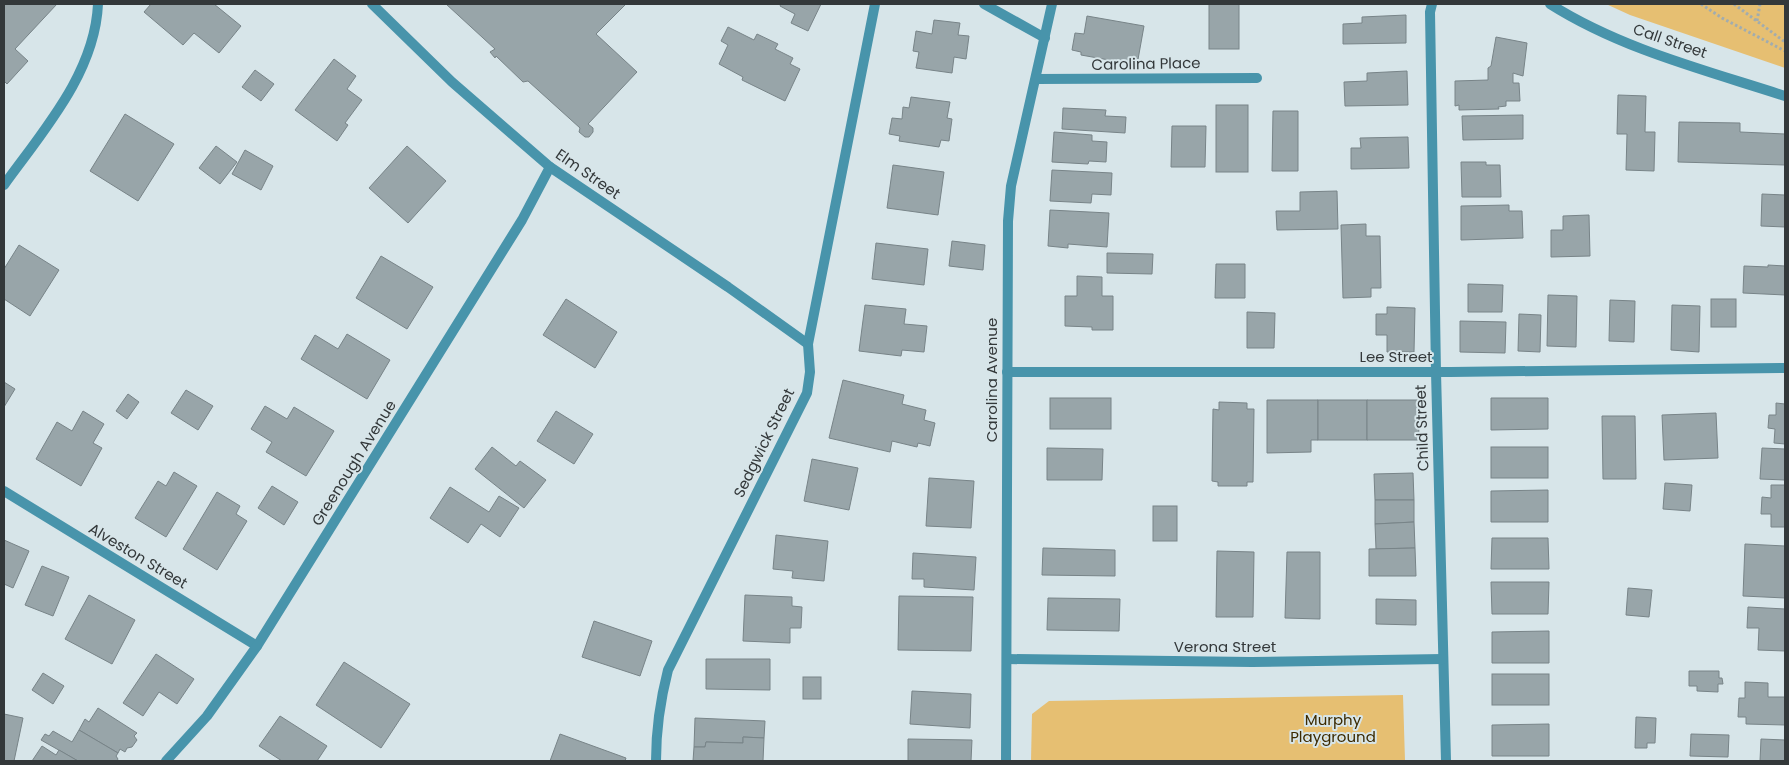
<svg xmlns="http://www.w3.org/2000/svg" width="1789" height="765" font-family="Poppins,sans-serif">
<style>
.green{fill:#e6bf72}
.building{fill:#98a5a9;stroke:#788488}
.lines{fill:none;stroke-linecap:round;stroke-linejoin:round}
.path{stroke:#a1acaf;stroke-width:3;stroke-dasharray:2.5 2.5;stroke-linecap:butt}
.street{stroke:#4894ab;stroke-width:10}
.labels{text-anchor:middle;stroke-width:4;stroke-linejoin:round;paint-order:stroke}
.street-label{font-size:15px;fill:#33383a;stroke:#d7e5e9}
.park-label{font-size:15px;fill:#3c2a00;stroke:#d7e5e9}
</style>
<rect width="100%" height="100%" fill="#d7e5e9"/>
<!-- green -->
<g class="green">
<path d="M1606 4H1785V68L1630 15Z"/>
<path d="M1403 695 1405 761H1031L1032 714 1049 701Z"/>
</g>
<!-- building -->
<g class="building">
<path d="M4 4H57L15 49 28 61 7 84 4 81Z"/>
<path d="M151 4H214L241 26 219 53 194 33 183 45 144 12Z"/>
<path d="M446 4H626L596 34 637 72 588 124 593 128V132L589 137H585L579 132 580 128 528 81 523 82 496 56 495 58 490 52 495 49Z"/>
<path d="M781 4H821L808 31 791 23 795 14 780 6Z"/>
<rect x="1209" y="4" width="30" height="45"/>
<path d="M1406 15V43L1343 44V24L1362 23V17Z"/>
<path d="M1087 16 1144 26 1137 65 1081 55V52L1072 50 1075 33 1084 34Z"/>
<path d="M934 20 960 23 958 35 969 36 966 59 954 57 952 73 916 68 919 52 913 51 916 31 932 34Z"/>
<path d="M728 27 754 40 757 34 778 44 775 49 793 58 790 64 800 69 785 101 742 80 743 77 719 64 728 45 721 41Z"/>
<path d="M1496 37 1527 43 1523 76 1513 73V83H1519L1520 101H1506V106L1498 107 1499 109 1459 110V105L1455 106V81L1488 80V68L1491 66Z"/>
<path d="M334 59 356 76 347 89 362 100 345 123 348 125 337 141 295 110Z"/>
<path d="M255 70 274 84 261 101 242 87Z"/>
<path d="M1407 71 1408 105 1345 106 1344 82 1367 81V73Z"/>
<path d="M1618 95 1646 96 1645 132H1655L1654 171 1626 170 1627 134H1617Z"/>
<path d="M911 97 950 102 947 118 952 119 949 141 941 140 939 147 899 141 900 136 889 134 892 118 902 119 903 107 909 108Z"/>
<rect x="1216" y="105" width="32" height="67"/>
<path d="M1063 108 1106 110 1105 116 1126 117 1125 133 1062 129Z"/>
<path d="M1273 111H1298V171H1272Z"/>
<path d="M125 114 174 144 138 201 90 171Z"/>
<path d="M1523 115V139L1463 140 1462 116Z"/>
<path d="M1679 122 1740 123V132L1785 134V165L1678 162Z"/>
<path d="M1172 126H1206L1205 167H1171Z"/>
<path d="M1054 132 1092 135V141L1107 142 1106 162 1089 161 1088 164 1052 162Z"/>
<path d="M1408 137 1409 168 1351 169V148H1361L1360 138Z"/>
<path d="M216 146 237 162 220 184 199 168Z"/>
<path d="M407 146 446 181 408 223 369 188Z"/>
<path d="M245 150 273 166 261 190 232 174Z"/>
<path d="M1461 162H1486V165H1500L1501 197H1462Z"/>
<path d="M893 165 944 172 938 215 887 208Z"/>
<path d="M1052 170 1112 173 1111 195 1092 194 1091 203 1050 201Z"/>
<path d="M1337 191 1338 229 1277 230 1276 211H1300V192Z"/>
<path d="M1762 194 1785 195V227L1761 226Z"/>
<path d="M1509 205V211H1522L1523 238 1461 240V206Z"/>
<path d="M1050 210 1109 213 1107 247 1068 244V248L1048 246Z"/>
<path d="M1589 215 1590 256 1551 257V230H1563V216Z"/>
<path d="M1366 224V236H1380L1381 288H1371V297L1343 298 1341 225Z"/>
<path d="M952 241 985 245 983 270 949 266Z"/>
<path d="M876 243 928 249 924 285 872 279Z"/>
<path d="M19 245 59 270 30 316 4 299V269Z"/>
<path d="M1107 253 1153 254 1152 274 1107 273Z"/>
<path d="M381 256 433 287 407 329 356 298Z"/>
<path d="M1216 264H1245V298H1215Z"/>
<path d="M1768 265 1785 266V295L1743 293 1744 266 1768 267Z"/>
<path d="M1077 276 1102 277V296H1113V330H1092V327L1065 326V296H1077Z"/>
<path d="M1468 284 1503 285 1502 312H1468Z"/>
<path d="M1548 295 1577 296 1576 347 1547 346Z"/>
<path d="M566 299 617 332 595 368 543 335Z"/>
<rect x="1711" y="299" width="25" height="28"/>
<path d="M1610 300 1635 301 1634 342 1609 341Z"/>
<path d="M865 305 906 309 904 324 927 326 924 352 902 350 901 356 859 351Z"/>
<path d="M1672 305 1700 306 1699 352 1671 350Z"/>
<path d="M1387 307 1415 308 1414 352H1387V335H1376V314H1387Z"/>
<path d="M1247 312 1275 313 1274 348H1247Z"/>
<path d="M1519 314 1541 315 1540 352 1518 351Z"/>
<path d="M1460 321 1506 322 1505 353 1460 352Z"/>
<path d="M347 334 390 360 367 399 301 359 315 335 338 349Z"/>
<path d="M843 380 904 395 902 404 926 410 924 420 935 423 930 446 918 443 917 447 892 441 890 452 829 438Z"/>
<path d="M4 382 15 389 4 407Z"/>
<path d="M186 390 213 406 198 430 171 413Z"/>
<path d="M128 394 139 402 127 419 116 411Z"/>
<rect x="1050" y="398" width="61" height="31"/>
<path d="M1491 398H1548V429L1491 430Z"/>
<path d="M1267 400H1318V440H1311V452L1267 453Z"/>
<rect x="1318" y="400" width="49" height="40"/>
<path d="M1367 400H1418L1419 440H1367Z"/>
<path d="M1219 402 1247 403V409H1254L1253 482H1247V486H1218V482L1212 481 1213 409 1219 410Z"/>
<path d="M1776 403 1785 404V444L1774 443 1775 429 1768 428 1769 415H1776Z"/>
<path d="M265 406 287 419 294 407 334 431 306 476 266 452 272 442 251 429Z"/>
<path d="M83 411 104 424 93 443 102 448 81 486 36 459 57 422 72 431Z"/>
<path d="M556 411 593 434 574 464 537 441Z"/>
<path d="M1716 413 1718 458 1664 460 1662 415Z"/>
<path d="M1602 416H1635L1636 479H1603Z"/>
<path d="M492 447 516 466 520 461 546 480 524 508 475 469Z"/>
<rect x="1491" y="447" width="57" height="31"/>
<path d="M1047 448 1103 449 1102 480H1047Z"/>
<path d="M1762 448 1785 449V480L1760 479Z"/>
<path d="M812 459 858 468 849 510 804 501Z"/>
<path d="M174 472 197 486 166 537 135 518 158 481 166 486Z"/>
<path d="M1413 473 1414 500H1375L1374 474Z"/>
<path d="M929 478 974 481 971 528 926 526Z"/>
<path d="M1665 483 1692 485 1690 511 1663 509Z"/>
<path d="M1771 485H1785V527H1771V514H1761L1762 497 1771 498Z"/>
<path d="M272 486 298 502 284 525 258 508Z"/>
<path d="M450 487 489 512 499 496 519 508 500 537 481 524 468 543 430 518Z"/>
<path d="M1548 490V522H1491V491Z"/>
<path d="M217 492 240 506 236 514 247 521 217 570 183 549Z"/>
<path d="M1375 500H1414V522L1375 524Z"/>
<rect x="1153" y="506" width="24" height="35"/>
<path d="M1414 522 1415 548 1376 549 1375 524Z"/>
<path d="M776 535 828 541 824 581 792 578 793 571 773 569Z"/>
<path d="M1492 538H1548L1549 569H1491Z"/>
<path d="M4 540 29 551 13 588 4 584Z"/>
<path d="M1745 544 1785 546V598L1743 596Z"/>
<path d="M1043 548 1115 550V576L1042 575Z"/>
<path d="M1415 548 1416 576H1369V549Z"/>
<path d="M1217 551 1254 552 1253 617H1216Z"/>
<path d="M1287 552H1320V619L1285 618Z"/>
<path d="M913 553 976 557 974 590 924 587V579H912Z"/>
<path d="M42 566 69 577 53 616 25 605Z"/>
<path d="M1491 582H1549L1548 614H1492Z"/>
<path d="M1628 588 1652 590 1649 617 1626 615Z"/>
<path d="M89 595 135 620 112 664 65 639Z"/>
<path d="M745 595 792 597V606L802 607 801 628H790V643L743 641Z"/>
<path d="M899 596 973 597 971 651 898 650Z"/>
<path d="M1048 598 1120 599 1119 631 1047 630Z"/>
<path d="M1376 599 1416 600V625L1376 624Z"/>
<path d="M1748 607 1785 609V651L1758 650 1759 628H1747Z"/>
<path d="M594 621 652 641 640 676 582 657Z"/>
<path d="M1549 631V663H1492V632Z"/>
<path d="M156 654 194 679 177 704 159 692 143 716 123 703Z"/>
<path d="M706 659H770V690L706 689Z"/>
<path d="M344 662 410 704 381 748 316 705Z"/>
<path d="M1689 671H1719V678H1722L1723 684H1718V692L1697 691V686H1689Z"/>
<path d="M43 673 64 686 53 704 32 690Z"/>
<rect x="1492" y="674" width="57" height="31"/>
<rect x="803" y="677" width="18" height="22"/>
<path d="M1745 682 1768 683V697H1785V725L1746 724V717H1738L1739 698H1745Z"/>
<path d="M912 691 971 694 970 728 910 724Z"/>
<path d="M98 708 137 733 134 736 137 740 132 747 127 748 125 752 120 749 118 753 79 730 85 719 89 722Z"/>
<path d="M4 714 23 718 14 761H4Z"/>
<path d="M280 716 327 746 317 761H282L259 746Z"/>
<path d="M1636 717 1656 718 1655 743H1647V748H1635Z"/>
<path d="M695 718 765 721 764 738 743 737V743L706 742 705 747H694Z"/>
<path d="M1549 724V756H1492V725Z"/>
<path d="M79 730 118 753 116 756 118 759 117 761H78L41 740 45 734 49 736 53 731 72 742Z"/>
<path d="M560 734 626 758 625 761H550Z"/>
<path d="M1691 734 1729 735 1728 757 1690 756Z"/>
<path d="M743 737 764 738 763 761H693L694 747H705L706 742 743 743Z"/>
<path d="M908 739 972 740 971 761H908Z"/>
<path d="M1761 739 1785 740V761H1760Z"/>
<path d="M42 746 56 755 59 750 78 761H32Z"/>
</g>
<g class="lines">
<!-- path -->
<g class="path">
<path d="M1701 4 1722 18 1785 51"/>
<path d="M1734 4 1785 42"/>
<path d="M1757 21 1760 4"/>
</g>
<!-- street -->
<g class="street">
<path d="M372 4 452 82 550 167 728 287 808 344"/>
<path d="M984 4 1045 38"/>
<path d="M1432 4 1430 12 1436 372 1446 761"/>
<path d="M1550 4C1621 49 1705 70 1785 96"/>
<path d="M1036 79 1257 78"/>
<path d="M4 185C43 131 95 73 98 4"/>
<path d="M1007 372H1451L1785 368"/>
<path d="M4 491 257 646"/>
<path d="M1007 659 1252 662 1443 659"/>
<path d="M166 761 207 716 257 646 522 220 550 167"/>
<path d="M656 761C656 730 660 701 668 670L807 393 810 372 808 344 875 4"/>
<path d="M1006 761 1008 221 1011 186 1052 4"/>
</g>
</g>
<g class="labels">
<!-- street labels -->
<g class="street-label">
<text transform="translate(1670 41) rotate(19)" y="5">Call Street</text>
<text transform="translate(1146 64) rotate(-1)" y="5">Carolina Place</text>
<text transform="translate(588 174) rotate(35)" y="5">Elm Street</text>
<text x="1396" y="362">Lee Street</text>
<text transform="translate(992 380) rotate(-90)" y="5">Carolina Avenue</text>
<text transform="translate(1422 428) rotate(-92)" y="5">Child Street</text>
<text transform="translate(764 443) rotate(-64)" y="5">Sedgwick Street</text>
<text transform="translate(354 463) rotate(-58)" y="5">Greenough Avenue</text>
<text transform="translate(138 556) rotate(31)" y="5">Alveston Street</text>
<text x="1225" y="652">Verona Street</text>
</g>
<!-- park labels -->
<g class="park-label">
<text x="1333" y="725">Murphy<tspan x="1333" dy="17">Playground</tspan></text>
</g>
</g>
<!-- border -->
<rect width="1789" height="765" fill="none" stroke="#33383a" stroke-width="10"/>
</svg>
